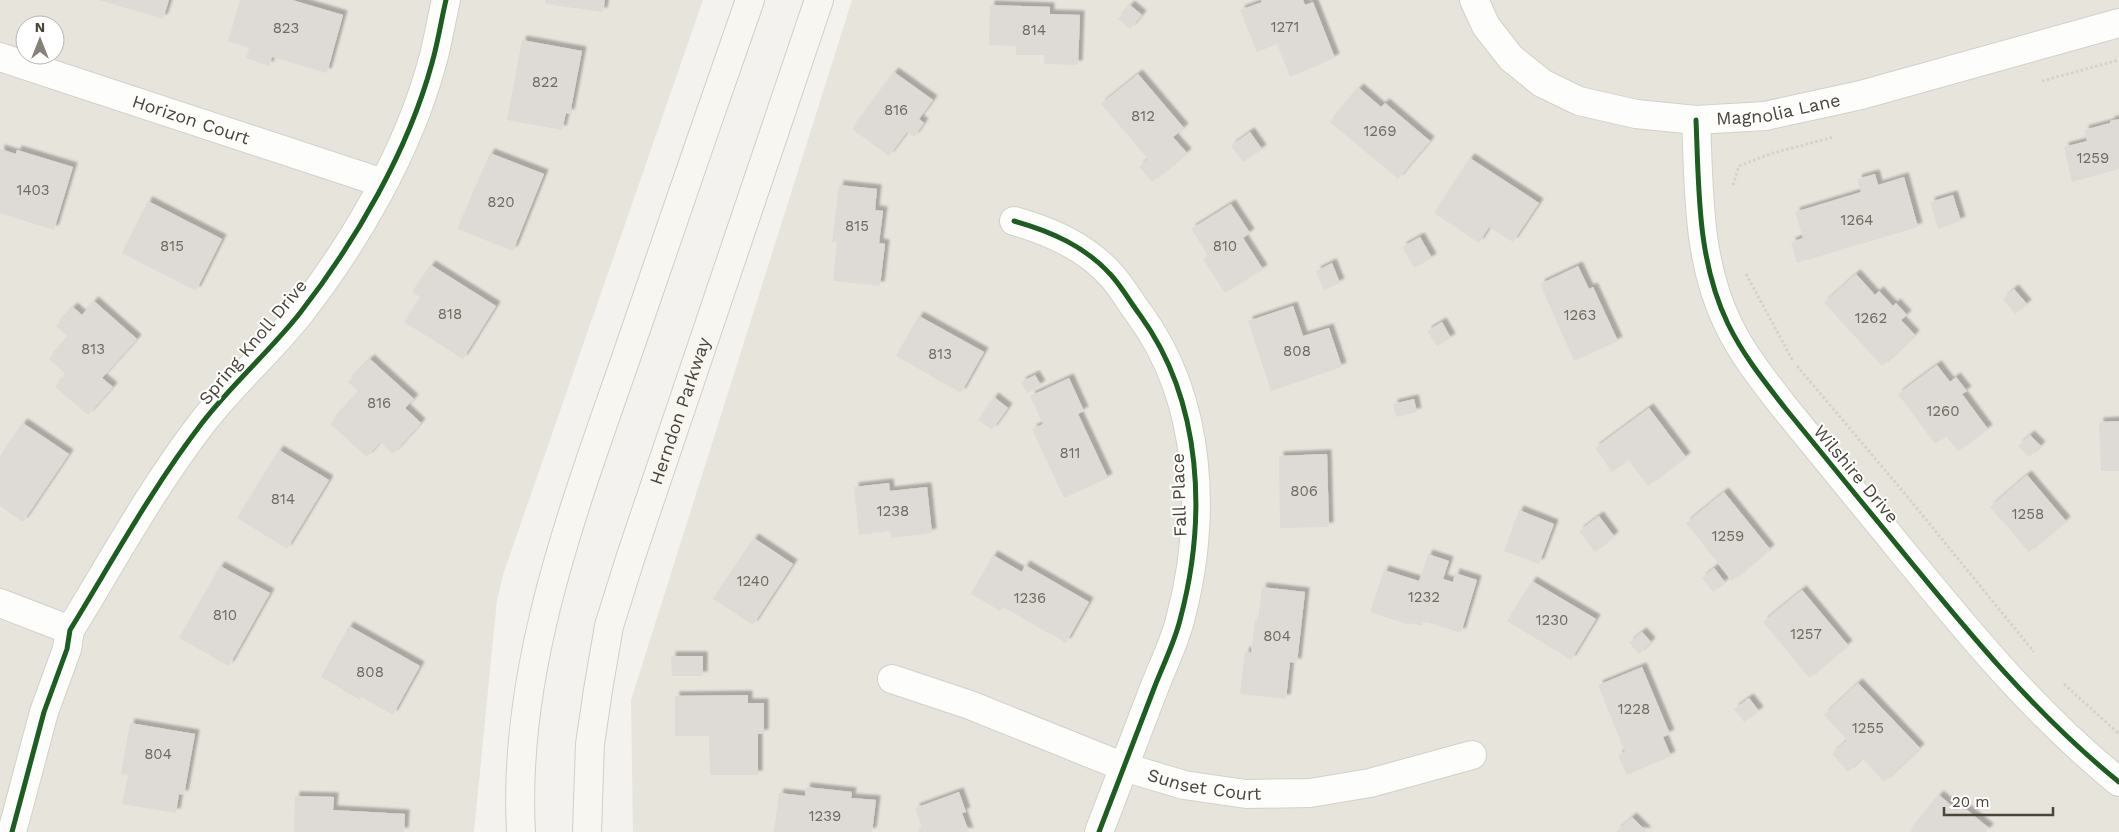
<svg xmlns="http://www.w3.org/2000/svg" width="2119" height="832" font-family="'Work Sans',sans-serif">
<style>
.residential{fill:#e7e4dc;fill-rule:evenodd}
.building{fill:#dedbd6;filter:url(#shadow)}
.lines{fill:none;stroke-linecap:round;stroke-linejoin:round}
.street-casing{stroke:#d2d0cb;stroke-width:30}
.secondary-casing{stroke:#d3cfc5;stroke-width:30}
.path{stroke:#d3d2cc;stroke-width:3;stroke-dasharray:2.5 2.5;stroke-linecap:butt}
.street{stroke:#fdfdfc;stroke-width:28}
.secondary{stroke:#f7f6f1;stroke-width:28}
.cycleway-casing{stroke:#fff;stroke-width:8}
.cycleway{stroke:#1b5e20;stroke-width:5}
.labels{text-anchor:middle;stroke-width:4;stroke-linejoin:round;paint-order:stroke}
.number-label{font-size:15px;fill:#706a61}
.street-label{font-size:18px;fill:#4b4439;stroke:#fff}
</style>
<defs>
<filter id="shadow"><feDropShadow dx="4.5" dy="-4.5" stdDeviation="1" flood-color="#0004"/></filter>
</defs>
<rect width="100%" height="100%" fill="#f4f2ee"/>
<!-- residential -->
<g class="residential">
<path d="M0 0H703L504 572 497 600 474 832H0ZM25 25H55V55H25Z"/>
<path d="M852 0H2119V832H633L631 700Z"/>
</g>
<!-- building -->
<g class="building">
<path d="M99 0H169L163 19Z"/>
<path d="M240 0H292L343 15 327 73 272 57 269 66 246 58 249 48 228 41Z"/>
<path d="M545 0H605L603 12 545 4Z"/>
<path d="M1261 0H1303L1305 5 1313 2 1335 58 1290 77 1277 44 1257 52 1240 10 1262 2Z"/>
<path d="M990 5 1050 7V14L1080 15 1078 65 1044 64V55H1016V46L989 45Z"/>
<path d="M1130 5 1142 15 1130 29 1118 19Z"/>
<path d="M522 40 582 51 570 114 566 113 562 130 507 120Z"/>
<path d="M894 72 933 100 919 119 924 123 914 137 907 132 889 156 852 129Z"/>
<path d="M1138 74 1184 128 1173 137 1187 153 1152 182 1139 167 1148 159 1101 104Z"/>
<path d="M1359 88 1381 107 1385 103 1430 141 1398 179 1330 122Z"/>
<path d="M2119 119V169L2072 182 2064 147 2087 141 2084 130 2110 123V121Z"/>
<path d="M1250 132 1262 149 1243 162 1231 146Z"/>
<path d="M0 149 16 154 17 150 73 167 54 230 0 213Z"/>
<path d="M490 153 544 174 513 251 457 229Z"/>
<path d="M1470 158 1539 203 1513 242 1489 227 1479 243 1434 213Z"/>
<path d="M1875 174 1878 185 1904 177 1918 227 1797 263 1791 242 1803 238 1795 212 1861 192 1857 179Z"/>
<path d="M839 185 877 189 875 210 883 211 879 243 885 244 880 286 833 281 837 242H832Z"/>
<path d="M1953 195 1961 221 1938 229 1930 202Z"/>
<path d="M148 201 222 239 196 291 122 253Z"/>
<path d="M1231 204 1250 233 1243 238 1263 269 1225 293 1203 259 1208 255 1191 229Z"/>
<path d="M1420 237 1432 258 1414 268 1402 247Z"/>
<path d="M1332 263 1340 283 1324 290 1316 271Z"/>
<path d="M431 265 496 306 463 359 404 322 420 297 412 292Z"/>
<path d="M1578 266 1589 289 1593 287 1618 341 1574 361 1540 284Z"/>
<path d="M1856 274 1875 295 1879 291 1893 306 1896 303 1907 315 1901 320 1915 335 1882 366 1824 303Z"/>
<path d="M2014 289 2027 304 2015 314 2003 299Z"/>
<path d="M94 301 137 339 102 378 113 387 88 415 55 387 66 374 49 359 68 337 56 326 73 307 82 315Z"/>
<path d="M1293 306 1303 336 1329 328 1342 367 1271 391 1248 321Z"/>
<path d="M919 316 984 352 961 393 896 356Z"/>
<path d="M1442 322 1451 338 1437 346 1427 331Z"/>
<path d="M370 359 414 399 405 408 421 423 393 454 380 442 367 457 330 424 359 392 348 382Z"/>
<path d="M1937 365 1950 382 1956 377 1967 391 1962 394 1988 429 1958 451 1946 436 1935 444 1898 394Z"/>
<path d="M1035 375 1041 385 1027 393 1021 382Z"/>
<path d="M1069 378 1084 411 1078 414 1108 478 1064 498 1032 429 1043 424 1030 396Z"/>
<path d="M994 397 1008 408 992 430 978 420Z"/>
<path d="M1414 399 1417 412 1396 417 1393 404Z"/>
<path d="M1649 408 1686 457 1648 486 1628 460 1612 472 1595 448Z"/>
<path d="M2119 421V471H2101L2099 422Z"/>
<path d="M23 423 69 454 23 522 0 506V456Z"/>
<path d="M2030 435 2041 446 2029 457 2018 446Z"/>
<path d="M279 450 329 480 287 549 237 518Z"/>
<path d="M1327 454 1329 527 1280 528 1279 456Z"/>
<path d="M2027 475 2066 521 2029 552 1990 507Z"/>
<path d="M889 483 890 491 927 487 932 533 891 538 890 531 859 535 854 487Z"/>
<path d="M1724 492 1770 549 1732 581 1686 523Z"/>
<path d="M1519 510 1554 524 1539 564 1504 551Z"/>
<path d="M1599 516 1614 536 1595 552 1579 531Z"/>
<path d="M754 538 793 564 753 625 713 599Z"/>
<path d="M1428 554 1449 561 1443 579 1453 582 1455 573 1477 580 1461 633 1423 621 1422 626 1410 623 1409 625 1370 612 1384 570 1419 581Z"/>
<path d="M993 555 1022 572 1025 565 1089 602 1066 643 1003 607 1000 611 971 594Z"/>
<path d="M220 566 270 593 229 666 179 638Z"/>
<path d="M1714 568 1725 582 1713 592 1702 578Z"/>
<path d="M1532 581 1596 619 1571 660 1507 621Z"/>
<path d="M1262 587 1305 592 1297 663 1290 662 1286 699 1240 694 1245 651 1251 653 1255 620 1258 621Z"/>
<path d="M1802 590 1848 645 1809 678 1763 622Z"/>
<path d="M349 626 420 666 393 715 361 697 360 700 321 677Z"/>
<path d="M1642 632 1651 642 1639 654 1629 643Z"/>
<path d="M671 656H703V676H672Z"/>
<path d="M1642 667 1670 734 1663 737 1671 756 1627 775 1618 755 1625 752 1598 685Z"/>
<path d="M1858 683 1920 748 1884 782 1862 758 1848 772 1832 754 1847 740 1824 715Z"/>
<path d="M748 695V703H764V734H758V775H710L709 736H675V696Z"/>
<path d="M1749 698 1759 711 1744 722 1734 709Z"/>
<path d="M130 723 195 734 184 795 179 794 176 813 122 804 128 775 121 774Z"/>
<path d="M806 787 852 792 851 798 876 800 872 832H774L779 793 805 796Z"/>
<path d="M959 792 966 812 962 813 969 832H919L918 829 922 827 915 808Z"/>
<path d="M1939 795 1957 810 1961 805 1989 828 1986 832H1912L1910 831Z"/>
<path d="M295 796 334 797 333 810 405 814 404 832H294Z"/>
<path d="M1632 817 1647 832H1616Z"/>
</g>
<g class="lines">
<!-- street casing -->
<g class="street-casing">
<g id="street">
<path id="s1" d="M1474 0 1486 26 1511 58 1542 83 1579 101 1636 114 1696 120 1765 116 1861 95 2119 23"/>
<path id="s2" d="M0 57 383 183"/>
<path d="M1696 120C1699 189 1697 260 1728 324 1743 355 1764 381 1785 408 1810 439 1835 469 1860 500 1942 599 2019 701 2119 782"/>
<path d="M1014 221C1050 231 1085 246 1111 275 1122 287 1130 302 1140 315 1203 402 1207 519 1180 620 1174 644 1162 667 1153 691 1135 738 1117 785 1099 832"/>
<path d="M0 603 70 630"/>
<path id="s3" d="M892 679 970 705 1124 767 1184 785 1246 794 1310 793 1370 783 1472 755"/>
<path d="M12 832 44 712 67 649 70 630C113 560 152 488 202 423 232 384 270 351 300 313 356 241 408 151 432 63 438 42 441 21 446 0"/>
</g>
</g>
<!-- secondary casing -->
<g class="secondary-casing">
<g id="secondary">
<path d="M521 832C512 669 573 510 626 358 667 239 708 119 750 0"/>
<path id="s4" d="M587 832 590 744 598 690 609 626 631 556 819 0"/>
</g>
</g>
<!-- path -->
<g class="path">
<path d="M2042 81 2119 60"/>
<path d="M1733 185 1739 166 1773 153 1834 137"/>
<path d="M1746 274 1793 361"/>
<path d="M1797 366 1906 495 2034 652"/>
<path d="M2064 684 2119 734"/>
</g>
<!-- street -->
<use href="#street" class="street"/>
<!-- secondary -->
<use href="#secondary" class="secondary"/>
<!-- cycleway casing -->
<g class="cycleway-casing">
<g id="cycleway">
<path d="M1696 120C1699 189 1697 260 1728 324 1743 355 1764 381 1785 408 1810 439 1835 469 1860 500 1942 599 2019 701 2119 782"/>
<path d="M1014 221C1050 231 1085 246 1111 275 1122 287 1130 302 1140 315 1203 402 1207 519 1180 620 1174 644 1162 667 1153 691 1135 738 1117 785 1099 832"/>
<path d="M12 832 44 712 67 649 70 630C113 560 152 488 202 423 232 384 270 351 300 313 356 241 408 151 432 63 438 42 441 21 446 0"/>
</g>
</g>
<!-- cycleway -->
<use href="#cycleway" class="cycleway"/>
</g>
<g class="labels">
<!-- number labels -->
<g class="number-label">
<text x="1285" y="32">1271</text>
<text x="286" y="33">823</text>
<text x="1034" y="35">814</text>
<text x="545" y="87">822</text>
<text x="896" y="115">816</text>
<text x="1143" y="121">812</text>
<text x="1380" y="136">1269</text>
<text x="2093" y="163">1259</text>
<text x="33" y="195">1403</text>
<text x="501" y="207">820</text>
<text x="1857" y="225">1264</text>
<text x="857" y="231">815</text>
<text x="172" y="251">815</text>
<text x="1225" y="251">810</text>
<text x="450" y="319">818</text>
<text x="1580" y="320">1263</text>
<text x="1871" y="323">1262</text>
<text x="93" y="354">813</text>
<text x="1297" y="356">808</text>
<text x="940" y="359">813</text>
<text x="379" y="408">816</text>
<text x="1943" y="416">1260</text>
<text x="1070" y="458">811</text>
<text x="1304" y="496">806</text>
<text x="283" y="504">814</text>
<text x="893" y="516">1238</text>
<text x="2028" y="519">1258</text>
<text x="1728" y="541">1259</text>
<text x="753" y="586">1240</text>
<text x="1424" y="602">1232</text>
<text x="1030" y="603">1236</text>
<text x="225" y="620">810</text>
<text x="1552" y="625">1230</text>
<text x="1806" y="639">1257</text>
<text x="1277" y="641">804</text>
<text x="370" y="677">808</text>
<text x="1634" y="714">1228</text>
<text x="1868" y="733">1255</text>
<text x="158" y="759">804</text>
<text x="825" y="821">1239</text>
</g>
<!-- street labels -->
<g class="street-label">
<text dy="6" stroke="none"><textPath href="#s1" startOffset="352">Magnolia Lane</textPath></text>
<text dy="6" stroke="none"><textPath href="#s2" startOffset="201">Horizon Court</textPath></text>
<text transform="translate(253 342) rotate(-50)" y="6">Spring Knoll Drive</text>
<text dy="6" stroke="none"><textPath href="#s4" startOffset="434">Herndon Parkway</textPath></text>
<text transform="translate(1856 474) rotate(50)" y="6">Wilshire Drive</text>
<text transform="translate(1179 495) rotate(-92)" y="6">Fall Place</text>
<text dy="6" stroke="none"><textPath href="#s3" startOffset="331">Sunset Court</textPath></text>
</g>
</g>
<!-- north arrow -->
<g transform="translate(40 40)"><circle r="24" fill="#ffffff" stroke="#b7b4b0"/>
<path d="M0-4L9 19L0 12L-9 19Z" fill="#868178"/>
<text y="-8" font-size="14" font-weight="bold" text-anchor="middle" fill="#4b4439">N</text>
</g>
<!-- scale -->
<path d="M1944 807v8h109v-8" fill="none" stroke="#4b4439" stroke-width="2.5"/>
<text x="1952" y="807" font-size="15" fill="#4b4439" stroke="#ffffff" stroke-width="4" paint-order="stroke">20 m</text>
</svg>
